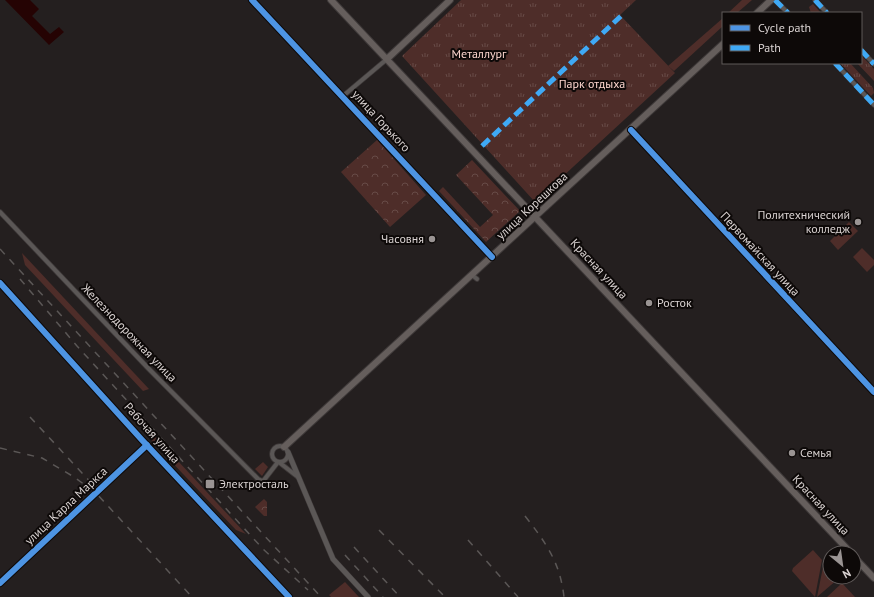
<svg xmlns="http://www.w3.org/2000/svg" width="874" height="597" font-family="'PT Sans',sans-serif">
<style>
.grass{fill:#4e2d29}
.forest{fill:url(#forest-crowns)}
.park{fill:url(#park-tufts)}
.water{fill:#250303}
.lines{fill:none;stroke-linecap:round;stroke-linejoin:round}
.minor-casing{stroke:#3e3939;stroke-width:5.5}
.tertiary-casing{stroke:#3e3939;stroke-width:6}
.secondary-casing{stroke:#3e3939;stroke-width:8}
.minor{stroke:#5b5756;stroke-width:4}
.tertiary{stroke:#5b5756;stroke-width:5}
.secondary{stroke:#655e5c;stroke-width:6}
.rail{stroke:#5b5756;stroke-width:1.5;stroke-dasharray:7 7;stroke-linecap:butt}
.quiet{stroke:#3fa9f5;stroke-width:5;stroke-dasharray:10 5;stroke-linecap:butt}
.cycleway-casing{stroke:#0d0908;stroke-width:8}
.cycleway{stroke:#4d94e3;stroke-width:6}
.poi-dot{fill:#9a9493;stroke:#0d0908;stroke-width:1.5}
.labels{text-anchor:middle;stroke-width:4;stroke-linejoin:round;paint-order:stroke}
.park-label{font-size:12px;fill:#fcd5ce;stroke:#0d0908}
.street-label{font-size:12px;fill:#dad3d2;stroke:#0d0908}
.poi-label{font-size:12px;fill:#dad3d2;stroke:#0d0908;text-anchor:start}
</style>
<defs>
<pattern id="forest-crowns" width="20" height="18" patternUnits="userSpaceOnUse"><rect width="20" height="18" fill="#4e2d29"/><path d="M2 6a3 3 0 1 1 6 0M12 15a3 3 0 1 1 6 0" fill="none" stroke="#674b47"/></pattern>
<pattern id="park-tufts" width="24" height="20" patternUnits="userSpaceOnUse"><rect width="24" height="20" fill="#4e2d29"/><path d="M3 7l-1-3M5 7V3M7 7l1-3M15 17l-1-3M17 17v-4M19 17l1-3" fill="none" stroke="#674b47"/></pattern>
</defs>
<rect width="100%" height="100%" fill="#241f1f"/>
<!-- grass -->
<g class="grass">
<path d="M742 0H752L737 13H728Z"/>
<path d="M723 18V26L674 71 668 66Z"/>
<path d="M849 222 858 231 838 250 830 241Z"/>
<path d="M862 248 874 260V265L867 272 853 257Z"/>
<path d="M22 253 149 389 143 391 25 265Z"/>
<path d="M150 431 246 534 236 530 149 438Z"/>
<path d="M263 462 268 467 262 476 255 469Z"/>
<path d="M813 550 822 560 815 597 792 571 793 568Z"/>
<path d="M824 562 830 568V577H838V579L817 597Z"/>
<path d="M345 582 359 597H331L329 595Z"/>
<path d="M842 583 855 597H827Z"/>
</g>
<!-- forest -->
<g class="forest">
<path d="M377 140 426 195 390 227 341 172Z"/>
<path d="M472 160 520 211 486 242 439 191 443 187 480 227 493 215 456 175Z"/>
<path d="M264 499 267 502V516H264L255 507Z"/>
</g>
<!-- park -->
<g class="park">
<path d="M461 0H636L620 15 675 73 535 202 402 56Z"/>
<path d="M813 4 821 13H811L809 7Z"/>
<path d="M861 55 874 69V81L857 63H861Z"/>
<path d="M840 63H850L873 88 874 93 871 96Z"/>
</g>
<!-- water -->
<path class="water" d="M5 0H30L39 9 32 16 50 34 59 27 64 32 49 45Z"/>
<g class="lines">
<!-- minor casing -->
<g class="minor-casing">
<g id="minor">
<path d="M252 0 492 257"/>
<path d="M775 0 788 13"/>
<path d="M815 0 827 13"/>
<path d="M861 50 874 64"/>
<path d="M835 63 874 105"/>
<path d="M343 96 387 59"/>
<path d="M0 212 147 367 258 479 262 481 264 480 278 462"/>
<path d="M472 275 477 279"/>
<circle cx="280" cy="454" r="8"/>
<path d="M280 463 298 477"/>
</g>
</g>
<!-- tertiary casing -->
<g class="tertiary-casing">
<g id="tertiary">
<path d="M631 130 874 392"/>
<path d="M0 283 142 440 289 597"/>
<path d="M288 452 333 559 368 597"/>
<path d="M0 583 147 445"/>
</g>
</g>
<!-- secondary casing -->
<g class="secondary-casing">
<g id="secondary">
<path d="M331 0 851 553"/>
<path d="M757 13 771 0"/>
<path d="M387 59 450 0"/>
<path d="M284 447 723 44"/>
<path d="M854 557 874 578"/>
</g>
</g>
<!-- minor -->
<use href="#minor" class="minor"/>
<!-- tertiary -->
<use href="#tertiary" class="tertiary"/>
<!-- secondary -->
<use href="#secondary" class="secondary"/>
<!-- rail -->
<g class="rail">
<path d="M0 249 321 597"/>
<path d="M20 279 77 346 263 549 308 590"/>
<path d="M30 417 96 488"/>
<path d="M0 448 42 458 74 477 96 493 192 597"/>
<path d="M525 516C546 543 560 562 564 597"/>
<path d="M379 530 445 597"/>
<path d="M468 540 518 597"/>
<path d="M354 547 400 597"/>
<path d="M345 555 383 597"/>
</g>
<!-- quiet -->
<g class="quiet">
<path d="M775 0 788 13"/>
<path d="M815 0 827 13"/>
<path d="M861 50 874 64"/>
<path d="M835 63 874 105"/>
<path d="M482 146 621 16"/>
</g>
<!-- cycleway casing -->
<g class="cycleway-casing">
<g id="cycleway">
<path d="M252 0 492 257"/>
<path d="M631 130 874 392"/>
<path d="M0 283 142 440 289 597"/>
<path d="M0 583 147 445"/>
</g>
</g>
<!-- cycleway -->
<use href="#cycleway" class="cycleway"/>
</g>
<!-- markers -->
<g class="poi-dot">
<circle cx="858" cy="222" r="4"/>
<circle cx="432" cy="239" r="4"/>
<circle cx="649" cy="303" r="4"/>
<circle cx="792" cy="453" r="4"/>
<rect x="205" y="479" width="10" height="10" rx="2"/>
</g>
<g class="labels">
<!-- park labels -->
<g class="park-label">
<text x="479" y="58">Металлург</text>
<text x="592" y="88">Парк отдыха</text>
</g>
<!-- street labels -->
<g class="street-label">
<text transform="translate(381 121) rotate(47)" y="4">улица Горького</text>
<text transform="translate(532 206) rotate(-43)" y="4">улица Корешкова</text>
<text transform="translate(760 254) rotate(47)" y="4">Первомайская улица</text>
<text transform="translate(599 269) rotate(47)" y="4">Красная улица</text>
<text transform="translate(129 333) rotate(46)" y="4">Железнодорожная улица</text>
<text transform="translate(152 433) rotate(48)" y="4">Рабочая улица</text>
<text transform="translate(821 505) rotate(47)" y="4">Красная улица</text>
<text transform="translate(66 506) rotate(-43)" y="4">улица Карла Маркса</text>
</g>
<!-- poi labels -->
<g class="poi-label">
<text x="850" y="219" text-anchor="end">Политехнический<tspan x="850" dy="14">колледж</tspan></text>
<text x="424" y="243" text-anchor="end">Часовня</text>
<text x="657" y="307">Росток</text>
<text x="800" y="457">Семья</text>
<text x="219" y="488">Электросталь</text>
</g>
</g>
<!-- legend -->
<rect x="722" y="12" width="140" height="52" fill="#0d0908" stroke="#5f5a59"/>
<rect x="730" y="25" width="20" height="6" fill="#4d94e3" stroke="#5f5a59"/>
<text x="758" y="32" font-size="12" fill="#dad3d2">Cycle path</text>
<rect x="730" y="45" width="20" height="6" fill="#3fa9f5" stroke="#5f5a59"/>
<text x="758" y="52" font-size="12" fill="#dad3d2">Path</text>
<!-- north arrow -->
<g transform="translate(842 565) rotate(151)"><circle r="19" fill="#0d0908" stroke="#5f5a59"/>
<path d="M0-3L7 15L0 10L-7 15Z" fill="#9a9493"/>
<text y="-6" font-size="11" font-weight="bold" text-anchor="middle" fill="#dad3d2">N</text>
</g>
</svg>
